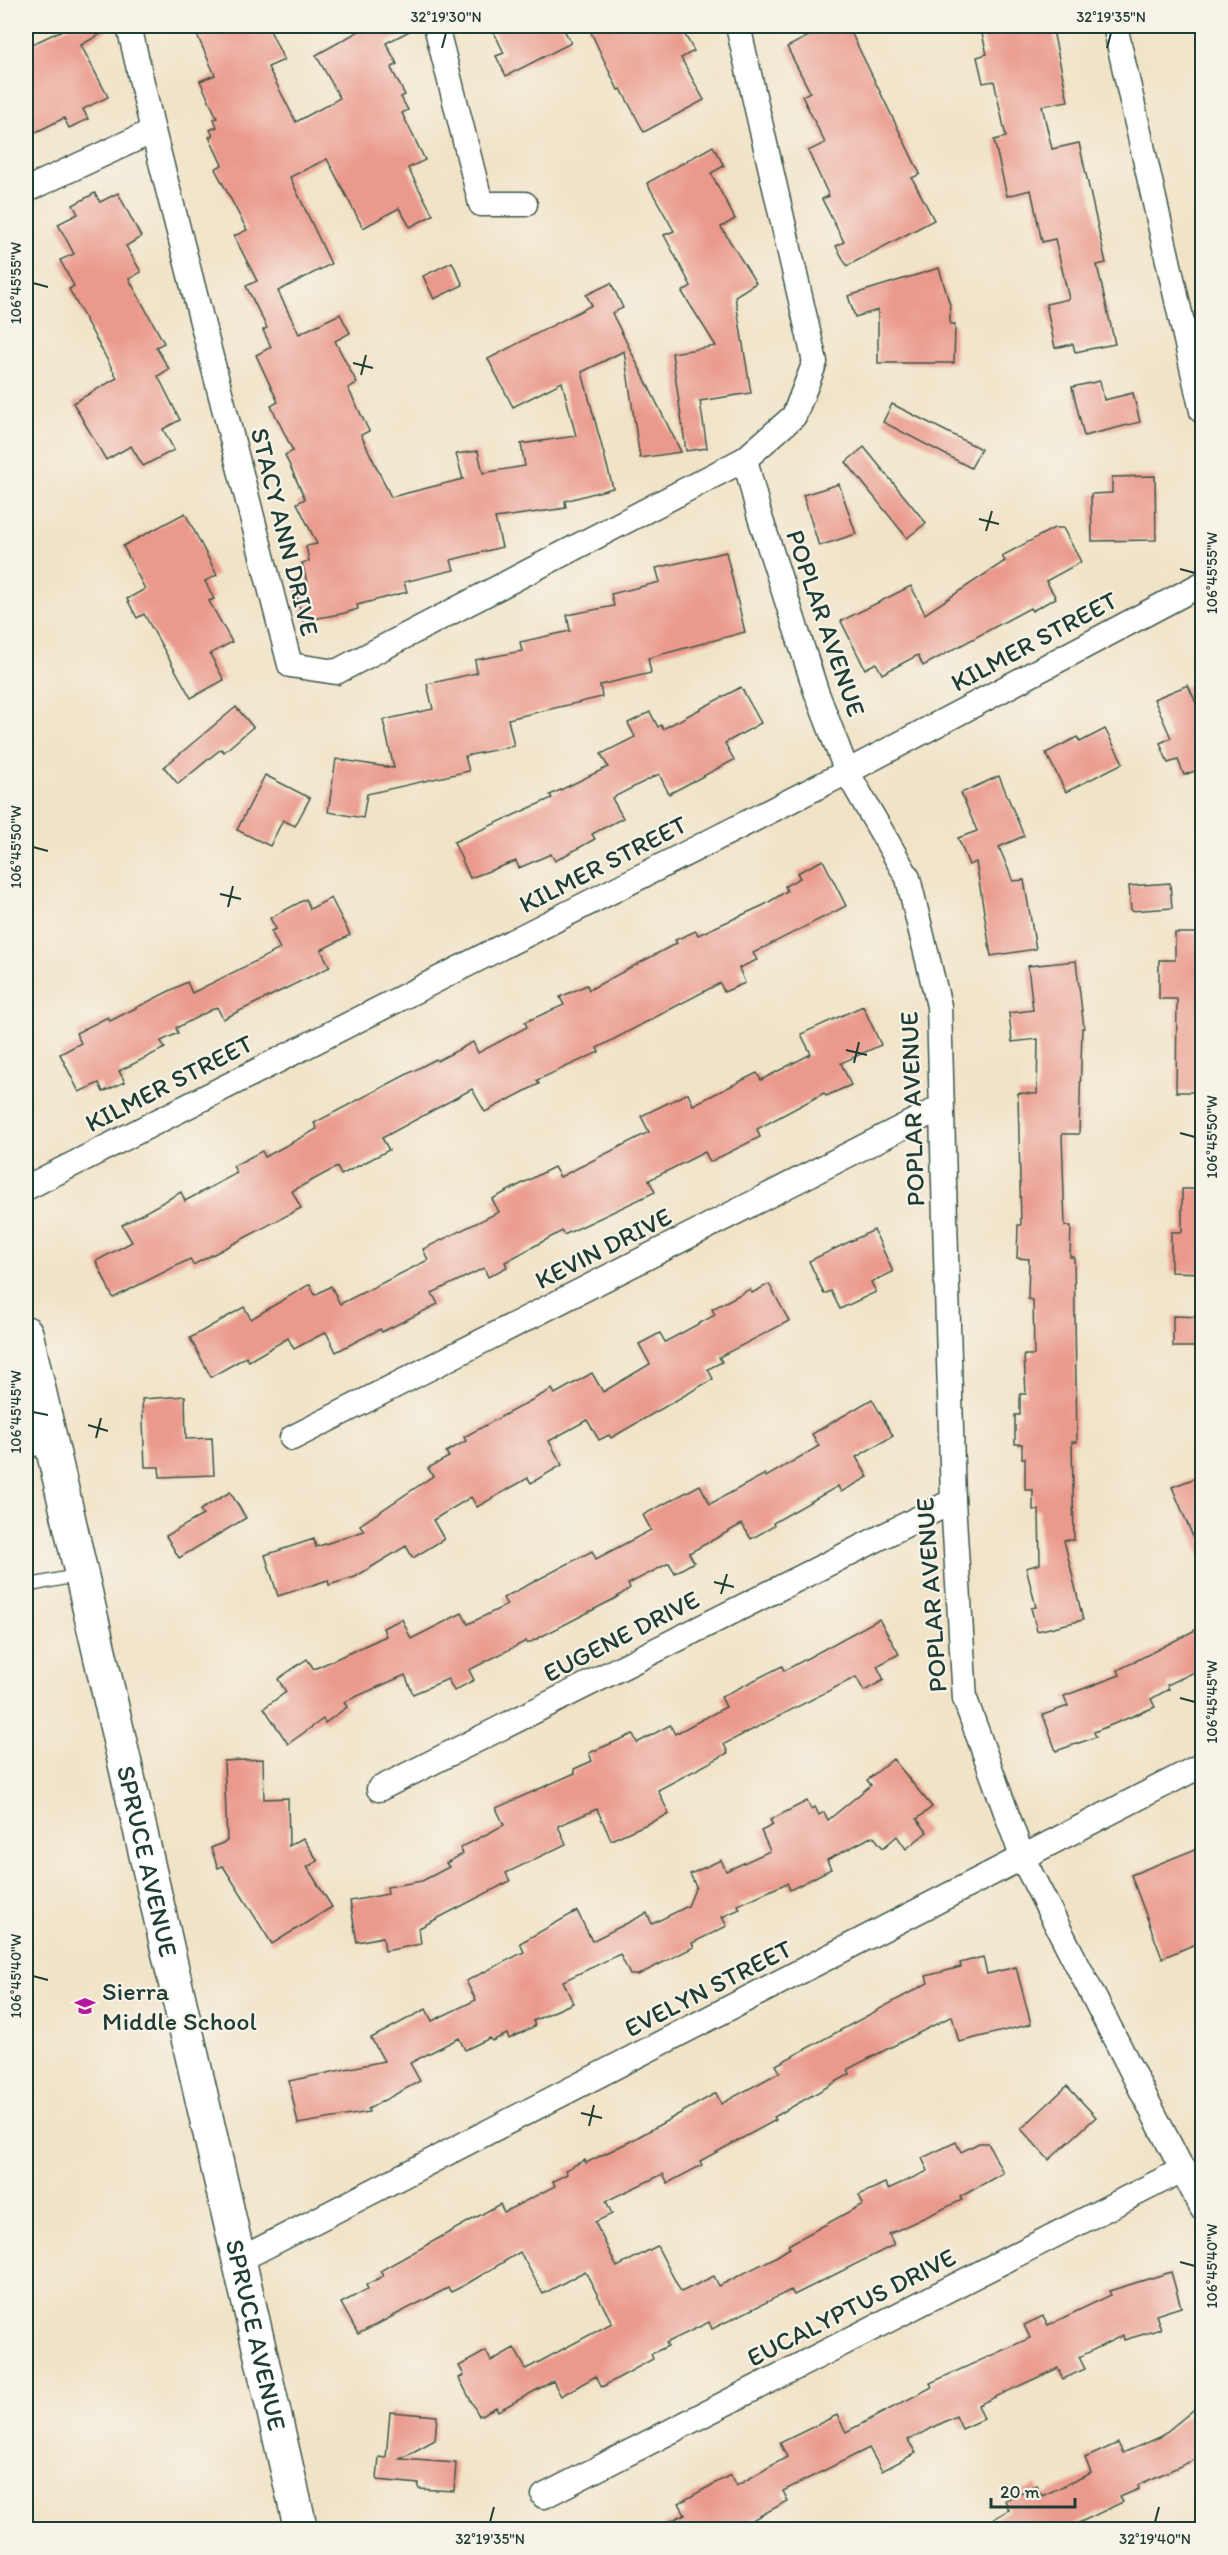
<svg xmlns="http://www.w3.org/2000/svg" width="1228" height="2555" font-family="Itim,sans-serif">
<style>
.building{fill:#ea9a8c}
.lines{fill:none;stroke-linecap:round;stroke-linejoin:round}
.service-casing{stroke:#3e564a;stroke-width:15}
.minor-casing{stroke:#3e564a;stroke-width:27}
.secondary-casing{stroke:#3e564a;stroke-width:36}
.service{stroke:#fff;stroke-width:12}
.minor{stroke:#fff;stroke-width:24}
.secondary{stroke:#fff;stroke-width:33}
.ticks{fill:none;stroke:#1f3d34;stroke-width:2}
.labels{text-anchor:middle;stroke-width:4.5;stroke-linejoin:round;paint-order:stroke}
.street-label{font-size:26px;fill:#1f3d34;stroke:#f7f3e8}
.poi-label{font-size:26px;fill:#1f3d34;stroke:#f7f3e8;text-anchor:start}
.neatline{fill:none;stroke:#1f3d34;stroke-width:2}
.ticks-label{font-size:15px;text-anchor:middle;fill:#1f3d34}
</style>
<rect width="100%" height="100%" fill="#f7f3e8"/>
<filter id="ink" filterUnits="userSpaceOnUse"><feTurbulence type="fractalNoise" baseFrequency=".0167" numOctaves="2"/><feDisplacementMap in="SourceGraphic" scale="12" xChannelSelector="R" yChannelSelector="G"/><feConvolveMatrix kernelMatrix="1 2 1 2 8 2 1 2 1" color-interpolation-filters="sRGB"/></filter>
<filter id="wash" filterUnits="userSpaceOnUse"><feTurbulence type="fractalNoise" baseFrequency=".008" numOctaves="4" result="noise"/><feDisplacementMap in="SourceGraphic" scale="24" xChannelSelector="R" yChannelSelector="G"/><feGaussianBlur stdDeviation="1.35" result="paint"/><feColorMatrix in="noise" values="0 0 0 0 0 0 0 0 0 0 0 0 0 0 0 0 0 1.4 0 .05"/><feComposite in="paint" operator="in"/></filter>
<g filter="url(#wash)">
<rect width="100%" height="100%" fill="#f1e3c7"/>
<g id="blocks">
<!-- building -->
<g class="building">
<path d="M71 26H115L81 45 108 97 83 109 88 119 69 128 64 118 26 137V47Z"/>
<path d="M193 26H268L284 60 268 67 296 122 340 98 316 55 368 26H419L386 43 397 64 391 68 405 95 401 97 408 110 402 113 425 160 408 168 433 215 410 227 399 208 363 228 327 159 290 177 331 264 278 291 299 334 340 314 350 333 335 341 357 383 348 388 369 431 361 435 391 497 463 479 456 454 478 451 483 473 525 466 521 444 576 436 562 382 513 407 488 359 592 305 586 295 611 283 623 308 612 313 681 452 640 458 624 351 582 372 613 488 565 501 566 508 495 518 502 547 451 560 454 570 404 582 407 592 357 605 358 609 345 613 303 621 295 589 308 586 302 563 309 561 306 546 317 544 297 503 305 499 285 455 293 451 271 406 278 402 256 355 271 347 263 330 267 328 246 286 257 281 234 236 247 230 215 169 222 165 209 137 213 136 210 130 217 127 214 119 217 118 200 81 215 75Z"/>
<path d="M491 26H562L571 43 506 76 496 56 504 53Z"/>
<path d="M588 26H680L694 51 681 58 704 100 644 132 621 89 618 90Z"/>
<path d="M804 26H848L920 174 912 178 934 220 847 266 836 246 844 242 822 199 829 196 808 151 825 143 802 96 810 92 787 47 809 36Z"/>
<path d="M980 26H1052L1068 101 1042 106 1052 149 1079 143 1106 263 1097 265 1115 344 1075 352 1073 344 1055 348 1046 304 1069 299 1055 239 1042 242 1031 190 1007 196 994 140 1006 137 994 81 983 83 977 57 987 54Z"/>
<path d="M713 146 724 166 711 173 735 219 721 227 756 283 735 296 751 393 700 401 707 448 686 451 672 353 716 346 682 292 691 286 664 235 674 231 647 183Z"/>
<path d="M95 193 100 202 118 193 141 237 126 246 141 272 129 279 164 343 156 347 169 369 158 376 180 420 163 429 174 450 143 466 131 446 106 460 73 403 117 378 69 289 74 286 60 260 74 254 58 224 78 214 73 205Z"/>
<path d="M452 262 463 285 434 299 423 276Z"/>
<path d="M939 268 950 305V324H955L954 363H878V310L855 317 848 296Z"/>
<path d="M1100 381 1104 400 1133 393 1140 422 1084 436 1072 387Z"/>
<path d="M892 404 981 449 971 468 883 422Z"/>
<path d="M864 447 926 523 907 538 846 462Z"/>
<path d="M1155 476 1156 540 1092 541 1091 494 1112 493V477Z"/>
<path d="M839 484 856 534 819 546 803 495Z"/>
<path d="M185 513 217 575 205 581 214 599 209 601 232 642 210 654 224 680 191 698 144 614 137 618 127 599 145 589 123 546Z"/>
<path d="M1054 528H1063L1081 562 1046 581 1056 598 1032 611 1030 608 923 666 918 655 882 674 876 663 865 669 841 621 911 586 925 614 1005 561 1002 556Z"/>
<path d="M726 552 745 632 648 658 651 673 600 685 602 697 508 719 514 746 465 756 469 771 367 794 363 818 328 812 336 759 394 768 383 720 433 709 427 684 477 673 475 660 522 651 520 642 570 631 567 615 614 606 611 594 660 582 656 568Z"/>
<path d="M1188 685 1203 719V768L1184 775 1178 760 1168 763 1160 743 1171 738 1154 699Z"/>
<path d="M741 687 761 723 725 743 734 760 669 794 659 774 612 798 623 818 592 834 595 839 555 861 551 854 519 868 516 861 470 878 454 842 552 798 550 795 608 767 601 754 635 737 628 723 650 712 658 727 661 725 663 729Z"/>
<path d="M236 707 253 727 224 752 221 749 178 784 164 767Z"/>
<path d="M1105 729 1123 763 1066 792 1046 753 1077 737 1080 742Z"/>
<path d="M265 775 310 798 295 826 283 820 270 846 237 830Z"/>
<path d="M999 776 1024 836 999 847 1013 881 1024 880 1036 949 991 956 976 862 969 865 958 838 977 831 961 793Z"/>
<path d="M823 860 846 906 753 953 757 960 739 968 745 983 724 992 720 983 597 1048 599 1052 537 1080 539 1084 485 1112 472 1089 382 1138 389 1150 341 1175 337 1167 292 1191 301 1208 193 1265 190 1259 113 1298 96 1261 132 1242 122 1225 181 1192 185 1201 237 1173 233 1166 262 1151 265 1157 317 1129 314 1123 436 1059 437 1061 473 1042 478 1053 527 1027 525 1022 564 1005 560 997 587 985 589 990 677 943 675 940 696 931 698 935 764 905 787 891 785 886 800 878 797 873Z"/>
<path d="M1170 883 1172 908 1131 911 1129 886Z"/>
<path d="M331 898 350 935 321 950 330 967 223 1019 217 1007 176 1028 178 1033 161 1041 165 1048 119 1071 125 1082 103 1092 99 1083 79 1092 60 1054 81 1043 76 1033 108 1017 110 1021 187 982 192 993 280 949 271 931 276 929 270 918 306 899 310 909Z"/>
<path d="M1175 933H1203V1092H1176L1177 999H1159V960H1175Z"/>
<path d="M1076 961 1084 1028H1082L1079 1134H1062L1065 1226H1071L1070 1257H1074L1077 1442H1072L1074 1540H1064L1083 1620 1037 1631 1031 1608 1036 1607 1026 1568 1040 1564 1039 1510H1033V1490H1025V1458H1022V1444H1015V1415H1020V1394H1026L1024 1355H1034L1033 1300 1028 1299 1029 1259 1017 1258 1018 1225H1021L1018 1093 1037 1094 1038 1039 1012 1042 1009 1013 1033 1010 1028 966Z"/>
<path d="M863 1006 881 1045 841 1063 851 1085 826 1096 824 1093 757 1129 760 1137 710 1162 705 1152 649 1180 655 1192 564 1235 562 1231 505 1262 507 1267 488 1277 484 1268 432 1293 438 1304 382 1332 380 1329 336 1352 326 1332 294 1349 288 1338 249 1361 246 1357 211 1377 190 1338 244 1307 251 1319 310 1284 315 1295 331 1286 340 1304 428 1260 423 1249 499 1212 492 1199 554 1167 560 1177 649 1132 641 1116 688 1093 693 1105 757 1073 761 1080 811 1054 801 1034Z"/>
<path d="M1182 1189H1203V1273L1171 1272V1232H1182Z"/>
<path d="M874 1230 893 1272 871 1282 876 1292 840 1309 831 1291 824 1294 809 1261Z"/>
<path d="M769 1284 789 1321 719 1357 722 1362 708 1369 713 1379 611 1438 609 1435 599 1440 587 1420 549 1441 562 1465 531 1483 528 1478 477 1507 471 1497 433 1520 444 1539 413 1558 406 1546 355 1577 329 1585 328 1580 278 1596 265 1555 314 1539 316 1547 364 1531 360 1525 433 1476 428 1468 449 1457 446 1452 466 1441 464 1437 552 1389 555 1394 592 1373 603 1392 650 1364 639 1344 660 1333 665 1342 715 1315 712 1309 750 1289 752 1293Z"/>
<path d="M1173 1316 1203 1317V1347H1173Z"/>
<path d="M185 1396 186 1439 212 1438 214 1475 160 1477 159 1467H145L142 1399Z"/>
<path d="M872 1399 893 1436 856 1457 868 1477 841 1492 838 1486 773 1523 774 1526 751 1539 742 1524 689 1553 694 1562 675 1573 669 1563 628 1584 630 1588 614 1599 527 1644 526 1641 469 1670 474 1680 454 1691 448 1679 413 1694 405 1675 344 1702 347 1707 325 1723 323 1719 288 1744 264 1708 286 1692 278 1679 307 1659 314 1669 386 1636 383 1628 402 1619 411 1639 462 1613 468 1624 507 1605 503 1598 592 1551 596 1559 651 1530 643 1515 700 1485 710 1504 765 1474 766 1477 819 1446 812 1434Z"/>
<path d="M1203 1475V1558H1202L1172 1487Z"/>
<path d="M230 1492 246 1518 179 1558 166 1536 203 1515 200 1510Z"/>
<path d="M879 1619 899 1654 877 1666 884 1680 864 1691 856 1677 724 1744 728 1753 658 1790 669 1814 611 1840 597 1809 558 1826 566 1844 506 1873 510 1881 419 1928 421 1944 385 1951 383 1937 357 1942 350 1901 388 1894 387 1887 422 1881 449 1867 446 1863 463 1854 460 1848 504 1825 496 1808 575 1773 574 1769 592 1761 589 1753 633 1734 637 1743 670 1725 675 1734 726 1707 721 1697 782 1666 784 1671Z"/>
<path d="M1203 1626V1668L1167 1685 1169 1689 1151 1699 1155 1707 1094 1732 1096 1737 1056 1751 1043 1715 1068 1706 1064 1696 1120 1675 1118 1670Z"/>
<path d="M263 1759 264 1799 288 1798 289 1846 303 1838 318 1861 307 1867 332 1907 272 1944 223 1866 218 1868 211 1848 227 1841 224 1761Z"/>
<path d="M893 1759 932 1807 917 1819 927 1832 906 1849 897 1836 883 1848 873 1836 827 1860 831 1869 790 1890 787 1883 738 1905 740 1909 722 1917 727 1926 692 1943 694 1947 638 1975H630L620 1954 563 1981 573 2003 533 2021 535 2026 509 2039 507 2034 492 2041 490 2038 465 2050 459 2038 410 2063 420 2081 368 2109 369 2112 298 2124 289 2081 384 2061 371 2038 426 2009 432 2021 476 2000 466 1981 524 1952 520 1943 577 1911 592 1941 647 1913 652 1924 688 1906 696 1886 690 1874 721 1860 726 1871 770 1851 761 1831 773 1825 770 1820 807 1801 811 1809 815 1807 819 1815 824 1812 828 1820 871 1785 867 1780Z"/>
<path d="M1203 1846V1941L1162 1958 1131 1875Z"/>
<path d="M983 1957 987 1974 1016 1967 1031 2024 959 2042 952 2016 848 2069 850 2074 774 2117 776 2120 700 2161 702 2165 668 2183 663 2174 606 2201 612 2214 595 2222 617 2267 657 2246 681 2292 714 2276 719 2286 774 2258 790 2248 788 2245 863 2204 859 2195 885 2183 888 2189 928 2171 922 2158 956 2142 961 2152 979 2143H988L1003 2173 960 2197 962 2200 889 2234 894 2245 794 2295 791 2290 712 2329 709 2322 666 2343 668 2346 651 2354 653 2359 602 2387 596 2376 561 2396 553 2381 498 2411 496 2407 479 2416 459 2378 464 2375 459 2366 486 2351 491 2361 514 2348 526 2369 612 2323 585 2271 543 2294 520 2252 465 2285 451 2292 448 2288 358 2334 341 2303 368 2289 366 2285 383 2276 380 2271 500 2204 504 2212 555 2186 553 2181 567 2174 565 2170 585 2160 586 2163 631 2141 716 2093 721 2104 780 2072 776 2065 928 1983 926 1976 961 1967 960 1963Z"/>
<path d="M1067 2086 1096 2117 1049 2160 1021 2129Z"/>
<path d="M1171 2272 1181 2307 1156 2315 1161 2329 1124 2340 1123 2335 1079 2357 1085 2369 1063 2379 1058 2368 978 2405 984 2419 962 2429 956 2416 908 2440 916 2453 882 2471 869 2448 783 2491 788 2501 735 2529H655L685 2514 679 2503 730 2475 736 2486 787 2457 780 2443 837 2415 846 2432 932 2387 930 2383 1030 2338 1024 2325 1043 2316 1048 2325 1111 2295 1109 2291Z"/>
<path d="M1203 2402V2456L1138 2485 1139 2489 1120 2497 1123 2502 1066 2529H976L1009 2510 1005 2500 1036 2485 1042 2496 1091 2473 1085 2458 1118 2443 1123 2453 1160 2437Z"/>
<path d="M390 2412 437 2416 435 2440 400 2459 456 2463 454 2491 419 2489V2484L377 2480 379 2457 386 2458Z"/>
</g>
</g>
</g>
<g filter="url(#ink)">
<use href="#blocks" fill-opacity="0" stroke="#3e564a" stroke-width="1.5"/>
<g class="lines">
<!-- service casing -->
<g class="service-casing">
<g id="service">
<path d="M26 1453 50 1444"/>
<path d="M26 1586 80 1575"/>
</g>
</g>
<!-- minor casing -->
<g class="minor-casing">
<g id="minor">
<path d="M129 26 153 131 290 665 336 672 745 459"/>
<path d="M436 26 481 204H525"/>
<path d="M738 26 815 362 794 416 745 459 759 514 816 691 847 772 908 878 939 1006 953 1501 965 1699 1023 1859 1202 2208"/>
<path d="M1115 26 1202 411"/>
<path d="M26 190 153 131"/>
<path d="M26 1188 847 772 1202 584"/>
<path d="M292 1438 940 1108"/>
<path d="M379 1789 953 1501"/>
<path d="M239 2260 1202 1765"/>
<path d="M544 2496 1184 2169"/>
</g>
</g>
<!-- secondary casing -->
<g class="secondary-casing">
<g id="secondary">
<path id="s1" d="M26 1333 301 2530"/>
</g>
</g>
<!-- service -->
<use href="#service" class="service"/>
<!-- minor -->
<use href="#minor" class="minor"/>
<!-- secondary -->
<use href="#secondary" class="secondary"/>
</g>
</g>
<!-- ticks -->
<path class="ticks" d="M442 48 446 33M1107 48 1111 33M33 283 48 287M353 363 373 368M361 375 366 355M979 519 999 524M986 531 992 511M1180 569 1195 573M33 847 48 851M220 894 241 899M228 907 233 886M846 1050 867 1055M854 1063 859 1042M1180 1133 1195 1137M33 1412 48 1415M88 1425 108 1431M96 1438 101 1418M714 1582 734 1587M721 1594 727 1574M1180 1698 1195 1702M33 1976 48 1980M581 2113 602 2118M589 2126 594 2105M1180 2262 1195 2266M490 2522 494 2507M1155 2522 1159 2507"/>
<!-- icons -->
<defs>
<g id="school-bare" transform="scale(1.62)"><path d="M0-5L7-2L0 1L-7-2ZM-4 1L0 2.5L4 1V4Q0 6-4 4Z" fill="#b5179e" stroke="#f7f3e8" stroke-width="2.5" paint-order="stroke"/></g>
</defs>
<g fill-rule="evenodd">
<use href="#school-bare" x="85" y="2006"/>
</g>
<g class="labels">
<!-- street labels -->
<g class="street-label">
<text transform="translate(285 532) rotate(76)" y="9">STACY ANN DRIVE</text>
<text transform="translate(826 623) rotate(71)" y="9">POPLAR AVENUE</text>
<text transform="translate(1034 641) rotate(-28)" y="9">KILMER STREET</text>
<text transform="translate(603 864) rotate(-27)" y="9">KILMER STREET</text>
<text transform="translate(169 1083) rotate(-27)" y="9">KILMER STREET</text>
<text transform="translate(912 1109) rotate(-92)" y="9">POPLAR AVENUE</text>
<text transform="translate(603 1248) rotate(-27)" y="9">KEVIN DRIVE</text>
<text transform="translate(931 1595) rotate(-94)" y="9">POPLAR AVENUE</text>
<text transform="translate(621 1636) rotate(-27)" y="9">EUGENE DRIVE</text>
<text dy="9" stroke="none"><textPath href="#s1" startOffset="542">SPRUCE AVENUE</textPath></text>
<text transform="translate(708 1988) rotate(-27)" y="9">EVELYN STREET</text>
<text transform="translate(851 2307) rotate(-27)" y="9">EUCALYPTUS DRIVE</text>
<text dy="9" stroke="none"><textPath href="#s1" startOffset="1028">SPRUCE AVENUE</textPath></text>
</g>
<!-- poi labels -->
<g class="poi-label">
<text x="102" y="2000">Sierra<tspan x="102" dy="30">Middle School</tspan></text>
</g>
</g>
<!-- margin -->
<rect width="1228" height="2555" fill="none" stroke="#f7f3e8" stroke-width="66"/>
<!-- scale -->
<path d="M991 2498v9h84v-9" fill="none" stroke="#1f3d34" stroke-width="3"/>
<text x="1000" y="2498" font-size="18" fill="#1f3d34" stroke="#f7f3e8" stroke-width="4.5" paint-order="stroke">20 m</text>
<rect x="33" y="33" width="1162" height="2489" class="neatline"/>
<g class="ticks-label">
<text x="446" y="22">32°19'30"N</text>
<text x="1111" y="22">32°19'35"N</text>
<text transform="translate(16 283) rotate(-90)" y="5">106°45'55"W</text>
<text transform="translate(1212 573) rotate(-90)" y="5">106°45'55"W</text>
<text transform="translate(16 847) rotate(-90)" y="5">106°45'50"W</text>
<text transform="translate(1212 1137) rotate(-90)" y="5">106°45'50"W</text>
<text transform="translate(16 1412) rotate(-90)" y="5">106°45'45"W</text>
<text transform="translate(1212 1702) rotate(-90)" y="5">106°45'45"W</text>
<text transform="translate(16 1976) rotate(-90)" y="5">106°45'40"W</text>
<text transform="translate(1212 2266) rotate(-90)" y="5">106°45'40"W</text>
<text x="490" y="2544">32°19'35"N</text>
<text x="1155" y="2544">32°19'40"N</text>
</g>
</svg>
